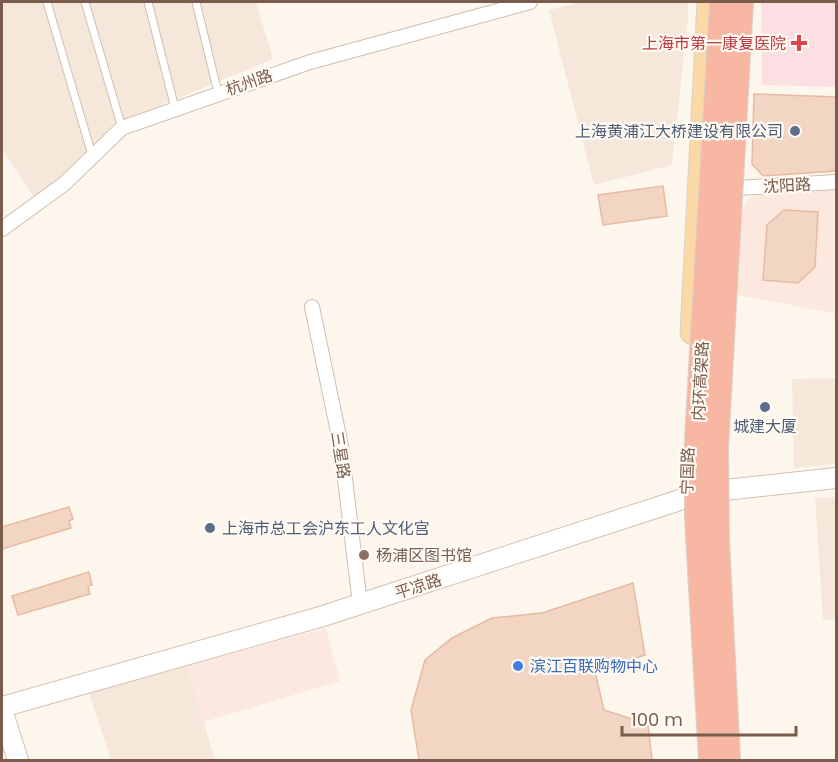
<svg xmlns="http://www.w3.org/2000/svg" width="838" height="762" font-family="Poppins,'Noto Sans SC',sans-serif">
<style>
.residential{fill:#f5e8da}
.commercial{fill:#fde8e0}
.medical{fill:#fbdfe3}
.building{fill:#f3d5c3;stroke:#e6bba3;stroke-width:1.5}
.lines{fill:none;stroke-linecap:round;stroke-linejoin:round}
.lane-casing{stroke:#d1beb0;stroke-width:9}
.street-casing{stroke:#d1beb0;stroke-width:16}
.secondary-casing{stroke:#d6c0b0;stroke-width:22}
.primary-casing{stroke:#dad1cd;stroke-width:23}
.lane{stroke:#fff;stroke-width:7}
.street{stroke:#fff;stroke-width:14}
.secondary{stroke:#fff;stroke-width:20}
.primary{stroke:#fbd9a5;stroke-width:21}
.highway-bridge-casing{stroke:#dad1cd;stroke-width:26;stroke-linecap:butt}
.highway-bridge{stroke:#f7b7a3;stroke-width:24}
.health-dot{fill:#e0444e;stroke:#fffaf3;stroke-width:2}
.service-dot{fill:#5c6f8a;stroke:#fffaf3;stroke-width:2}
.education-dot{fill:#8d6e63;stroke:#fffaf3;stroke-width:2}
.shop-dot{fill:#3f7fe0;stroke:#fffaf3;stroke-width:2}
.labels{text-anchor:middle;stroke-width:4.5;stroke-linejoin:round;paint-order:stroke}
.health-label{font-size:16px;fill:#be3a42;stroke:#fffaf3;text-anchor:end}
.street-label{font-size:16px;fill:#7a5c4d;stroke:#fffaf3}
.service-label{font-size:16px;fill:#4e5e75;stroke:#fffaf3;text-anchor:end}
.education-label{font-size:16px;fill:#785e54;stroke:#fffaf3;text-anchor:start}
.shop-label{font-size:16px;fill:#366cbe;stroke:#fffaf3;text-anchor:start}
</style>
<rect width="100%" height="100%" fill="#fdf6ec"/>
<!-- residential -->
<g class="residential">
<path d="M2 2H256L273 59 113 125 36 200 2 149Z"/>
<path d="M581 2H688V17L672 165 594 185 549 10Z"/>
<path d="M836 378V464L794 468 792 379Z"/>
<path d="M836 497V619L823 620 815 498Z"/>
<path d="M187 666 215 760H111L89 693Z"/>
</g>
<!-- commercial -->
<g class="commercial">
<path d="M836 188V347L834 313 738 295 741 217 743 207 750 198 756 193Z"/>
<path d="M326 628 340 681 203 722 187 666Z"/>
</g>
<!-- medical -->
<path class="medical" d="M761 2H836V87L762 85Z"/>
<!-- building -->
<g class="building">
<path d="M754 94 837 97V171L763 176 752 164Z"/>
<path d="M663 186 667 216 603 225 598 195Z"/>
<path d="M784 210 818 212 815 267 798 283 763 280 767 225Z"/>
<path d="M69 507 73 519 69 521 71 528 2 549V527Z"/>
<path d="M89 572 92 585 88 586 90 594 18 615 12 596Z"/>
<path d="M633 583 645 655 595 672 604 710 648 724 652 760H419L411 710 425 660 452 638 492 618 542 613Z"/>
</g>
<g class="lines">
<!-- lane casing -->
<g class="lane-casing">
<g id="lane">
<path d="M47 2 92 155"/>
<path d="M85 2 122 128"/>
<path d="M148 2 175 108"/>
<path d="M196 2 218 93"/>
</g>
</g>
<!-- street casing -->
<g class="street-casing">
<g id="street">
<path d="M737 188 836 182"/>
<path d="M2 229 64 184 122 128 310 62 530 2"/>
<path d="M312 307 341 446 360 604"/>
</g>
</g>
<!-- secondary casing -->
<g class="secondary-casing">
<g id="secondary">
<path d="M2 707 320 617 686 498 725 490 836 478"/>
<path d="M2 710 18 760"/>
</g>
</g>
<!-- primary casing -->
<g class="primary-casing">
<path id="primary" d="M691 333 708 2"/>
</g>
<!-- lane -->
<use href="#lane" class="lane"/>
<!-- street -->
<use href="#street" class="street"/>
<!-- secondary -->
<use href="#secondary" class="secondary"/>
<!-- primary -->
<use href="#primary" class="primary"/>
<!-- highway-bridge casing -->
<g class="highway-bridge-casing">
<g id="highway-bridge">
<path d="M711 760 697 518V439L722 2"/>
<path d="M728 760 717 542 716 447 741 2"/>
</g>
</g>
<!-- highway-bridge -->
<use href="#highway-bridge" class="highway-bridge"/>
</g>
<!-- markers -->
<path class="health-dot" d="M796 34h6v6h6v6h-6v6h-6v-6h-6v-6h6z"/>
<g class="service-dot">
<circle cx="795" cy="131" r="6"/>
<circle cx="765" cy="407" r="6"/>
<circle cx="210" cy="528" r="6"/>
</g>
<circle class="education-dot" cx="364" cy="555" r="6"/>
<circle class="shop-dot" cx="518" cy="666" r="6"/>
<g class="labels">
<!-- health labels -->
<g class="health-label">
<text x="786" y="49">上海市第一康复医院</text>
</g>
<!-- street labels -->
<g class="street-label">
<text transform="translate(249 82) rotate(-19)" y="6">杭州路</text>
<text transform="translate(787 185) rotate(-3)" y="6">沈阳路</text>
<text transform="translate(700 381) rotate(-87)" y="6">内环高架路</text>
<text transform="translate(341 455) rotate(81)" y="6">三星路</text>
<text transform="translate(687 471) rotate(-88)" y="6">宁国路</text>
<text transform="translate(418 586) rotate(-18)" y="6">平凉路</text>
</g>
<!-- service labels -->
<g class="service-label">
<text x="783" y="137">上海黄浦江大桥建设有限公司</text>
<text x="765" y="432" text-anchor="middle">城建大厦</text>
<text x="222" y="534" text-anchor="start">上海市总工会沪东工人文化宫</text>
</g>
<!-- education labels -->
<g class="education-label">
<text x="376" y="561">杨浦区图书馆</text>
</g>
<!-- shop labels -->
<g class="shop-label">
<text x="530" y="672">滨江百联购物中心</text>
</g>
</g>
<!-- border -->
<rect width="838" height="762" fill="none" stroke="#7a5c4d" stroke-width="6"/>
<!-- scale -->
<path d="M622 726v9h174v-9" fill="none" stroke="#7a5c4d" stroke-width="3"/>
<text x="631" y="726" font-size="18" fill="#7a5c4d" stroke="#fffaf3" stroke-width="4.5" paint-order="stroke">100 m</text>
</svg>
